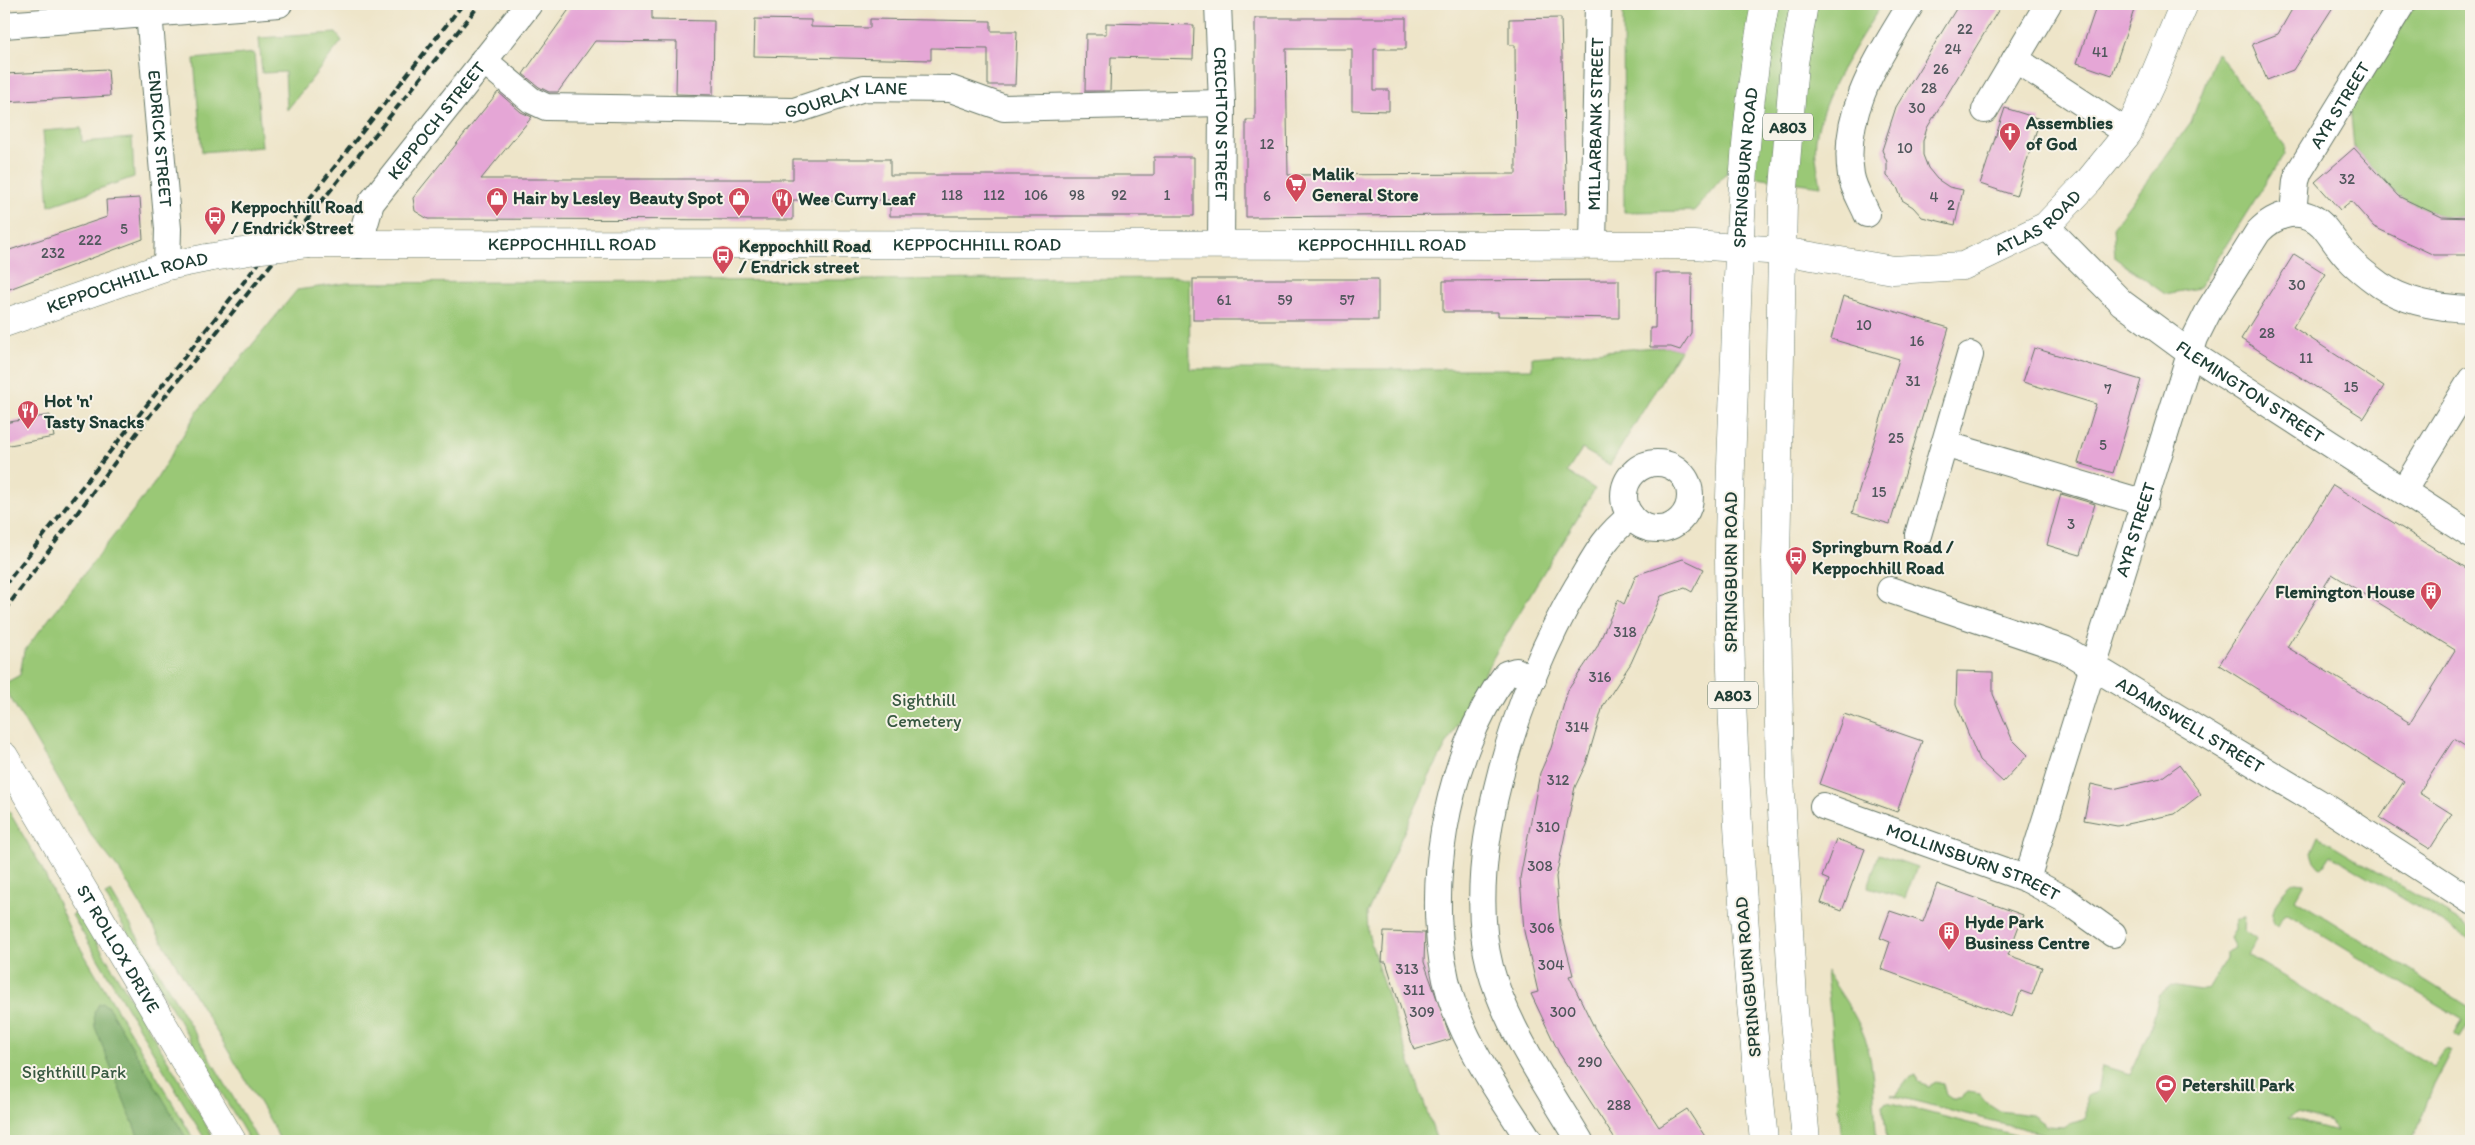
<svg xmlns="http://www.w3.org/2000/svg" width="2475" height="1145" font-family="Itim,sans-serif">
<style>
.green{fill:#9ac876;stroke:#5c8255;fill-rule:evenodd}
.forest{fill:#7bac67;stroke:#4d744e}
.building{fill:#e5a6d6;fill-rule:evenodd}
.lines{fill:none;stroke-linecap:round;stroke-linejoin:round}
.minor-casing{stroke:#677868;stroke-width:28}
.tertiary-casing{stroke:#677868;stroke-width:29}
.primary-casing{stroke:#677868;stroke-width:29}
.minor{stroke:#fff;stroke-width:26}
.tertiary{stroke:#fff;stroke-width:28}
.primary{stroke:#fff;stroke-width:28}
.rail{stroke:#1f3d34;stroke-width:4;stroke-dasharray:8 4;stroke-linecap:butt}
.tertiary-bridge-casing{stroke:#677868;stroke-width:29;stroke-linecap:butt}
.tertiary-bridge{stroke:#fff;stroke-width:28}
.labels{text-anchor:middle;stroke-width:4;stroke-linejoin:round;paint-order:stroke}
.number-label{font-size:15px;fill:#50575c}
.shield{fill:#f7f3e8;stroke:#60746a;stroke-width:1}
.shield-label{font-size:16px;font-weight:bold;fill:#1f3d34}
.street-label{font-size:18px;fill:#1f3d34;stroke:#f7f3e8}
.poi-label{font-size:18px;font-weight:bold;fill:#1f3d34;stroke:#f7f3e8;text-anchor:start}
.park-label{font-size:18px;fill:#385941;stroke:#f7f3e8}
</style>
<rect width="100%" height="100%" fill="#f7f3e8"/>
<filter id="ink" filterUnits="userSpaceOnUse"><feTurbulence type="fractalNoise" baseFrequency=".02" numOctaves="2"/><feDisplacementMap in="SourceGraphic" scale="10" xChannelSelector="R" yChannelSelector="G"/><feConvolveMatrix kernelMatrix="1 2 1 2 8 2 1 2 1" color-interpolation-filters="sRGB"/></filter>
<filter id="wash" filterUnits="userSpaceOnUse"><feTurbulence type="fractalNoise" baseFrequency=".0096" numOctaves="4" result="noise"/><feDisplacementMap in="SourceGraphic" scale="20" xChannelSelector="R" yChannelSelector="G"/><feGaussianBlur stdDeviation="1.12" result="paint"/><feColorMatrix in="noise" values="0 0 0 0 0 0 0 0 0 0 0 0 0 0 0 0 0 1.4 0 .05"/><feComposite in="paint" operator="in"/></filter>
<g filter="url(#wash)">
<rect width="100%" height="100%" fill="#eee5c9"/>
<!-- green -->
<g class="green">
<path d="M1623 4H1882C1857 44 1827 86 1817 133 1813 151 1818 169 1821 186L1726 173 1694 211 1624 212Z"/>
<path d="M2415 4H2471V218L2442 217 2398 196 2354 148 2350 104Z"/>
<path d="M336 33 342 41 287 110 285 72 262 73 259 38Z"/>
<path d="M2217 52 2285 146 2284 154 2199 288 2165 294 2115 258 2113 227 2191 122Z"/>
<path d="M254 53 262 147 202 152 194 59Z"/>
<path d="M81 128 82 142 132 138 134 177 49 206 43 131Z"/>
<path d="M1189 278 1190 369H1532V357L1655 347H1671L1680 350 1610 465 1582 449 1567 472 1595 489 1537 583 1493 658 1429 777 1367 913 1368 932 1380 974 1437 1141H280L274 1127 120 871 91 835 4 687 7 682 20 675 24 651 153 485 197 412 297 290 347 283Z"/>
<path d="M4 803 40 864 71 932 195 1141H4Z"/>
<path d="M2318 836 2471 928V940L2331 855 2323 867 2320 868 2314 861 2311 852Z"/>
<path d="M1879 854 1917 867 1905 898 1868 887Z"/>
<path d="M2295 882 2304 883 2295 899 2471 1008V1020L2460 1038 2454 1035 2463 1020 2286 913 2277 927C2264 917 2283 887 2295 882Z"/>
<path d="M111 892 243 1114 258 1141H250L105 895Z"/>
<path d="M78 911 201 1116 215 1141H206L72 915Z"/>
<path d="M2245 916 2244 931 2257 940 2248 955 2434 1067 2446 1049 2452 1051 2434 1085 2412 1141H2072L1891 1095H1896L1909 1078 1916 1075 1918 1082 1929 1086 1936 1082 1943 1084 1946 1095 1952 1099H1960L1968 1092 1980 1094 1986 1102 2000 1111 2032 1115 2047 1126 2066 1127 2069 1124 2086 1119V1096L2097 1092 2102 1066 2130 1074 2152 1024 2159 996 2171 986 2199 991 2208 989 2226 959V953L2235 948 2230 938 2235 930V921ZM2296 1113 2330 1122 2336 1131 2288 1118Z"/>
<path d="M1826 971C1840 993 1856 1014 1865 1038 1876 1071 1873 1107 1877 1141H1842Z"/>
<path d="M1887 1102 1891 1103 2038 1141H1887L1883 1105Z"/>
</g>
<!-- forest -->
<path class="forest" d="M103 1003 109 1008 188 1141H140L95 1027 94 1013 99 1004Z"/>
<g id="blocks">
<!-- building -->
<g class="building">
<path d="M573 4H652V20L714 21 713 95 676 94 677 42 595 41 558 92H549L539 87 523 74Z"/>
<path d="M1959 4H2002L1927 128 1923 141V155L1928 168 1937 179 1949 187 1963 190 1955 225 1922 217 1913 207 1902 200 1897 187 1887 176V162L1882 150 1896 107Z"/>
<path d="M2097 4H2136L2112 75 2077 63Z"/>
<path d="M2295 4H2335L2293 70 2267 80 2252 44 2278 34Z"/>
<path d="M1255 18H1406V49H1374V90H1389V111L1352 110V49H1286L1288 175 1516 174 1515 45H1509V19L1561 18 1566 214 1246 217V120H1255Z"/>
<path d="M755 19 811 20V27L870 28V19L991 21V31H1017L1015 85H988V49L931 48V60L754 56Z"/>
<path d="M1106 23 1194 25 1193 59 1111 57 1110 91H1085L1086 34H1106Z"/>
<path d="M108 69 110 96 4 102V74Z"/>
<path d="M498 92 521 112 532 117 481 179H793V159H890V175H1154V157H1194V216H890V200H793V220L428 219 415 211 413 198Z"/>
<path d="M2005 108 2040 119 2016 196 1980 184Z"/>
<path d="M2354 148 2398 196 2442 217 2471 218V255H2434L2374 227 2351 201 2340 210 2315 182Z"/>
<path d="M140 198 143 239 4 291V252L107 217 106 200Z"/>
<path d="M2294 254 2326 274 2293 327 2384 386 2364 418 2241 339Z"/>
<path d="M1656 273H1692L1691 333 1680 350 1671 347H1650V328H1655Z"/>
<rect x="1193" y="279" width="185" height="41"/>
<path d="M1619 280V318L1498 316V312H1443V281Z"/>
<path d="M1843 296 1949 328 1890 524 1852 513 1899 359 1831 339Z"/>
<path d="M2034 348 2141 380 2113 473 2078 463 2096 404 2023 382Z"/>
<path d="M50 415 54 437 4 446V423Z"/>
<path d="M2333 485 2471 571V750L2454 739 2419 793 2452 814 2430 849 2380 818 2404 781 2219 665ZM2332 574 2455 650 2410 723 2287 647Z"/>
<path d="M2061 494 2095 504 2080 555 2047 545Z"/>
<path d="M1683 559 1704 569 1692 592 1685 588 1661 596 1631 663 1603 706 1586 764 1575 787 1556 877 1560 925 1573 975 1569 976 1595 1029 1659 1127 1687 1109 1708 1141H1616L1559 1053 1531 994 1538 992 1524 931 1520 878 1540 773 1551 748 1568 690 1597 647 1618 600 1624 604 1636 575Z"/>
<path d="M1957 671 1993 672V694L2012 739 2028 755 2003 782 1979 760 1956 704Z"/>
<path d="M1844 714 1922 741 1897 812 1819 784Z"/>
<path d="M2179 765 2201 794 2175 814 2117 826 2084 820 2091 784 2113 789 2161 778Z"/>
<path d="M1836 839 1865 849 1842 911 1821 903 1829 880 1822 877Z"/>
<path d="M1937 884 2023 915 2008 955 2042 967 2032 995 2021 991 2012 1017 1881 969 1890 942 1880 938 1890 911 1923 922Z"/>
<path d="M1384 932 1425 933 1424 962 1451 1039 1414 1050 1386 962H1382Z"/>
</g>
</g>
</g>
<g filter="url(#ink)">
<use href="#blocks" fill-opacity="0" stroke="#677868" stroke-width="1"/>
<g class="lines">
<!-- minor casing -->
<g class="minor-casing">
<g id="minor">
<path id="s1" d="M1218 4 1222 103 1221 245"/>
<path id="s2" d="M149 13 168 229 167 266"/>
<path d="M4 25 279 4"/>
<path d="M2015 59 2128 133"/>
<path id="s3" d="M483 60 531 100 546 107 794 111 864 88 951 89 1004 108 1222 103"/>
<path d="M1985 110 2048 4"/>
<path id="s4" d="M2293 213 2296 181 2299 172 2402 4"/>
<path d="M1867 214C1862 202 1853 188 1851 175 1841 111 1880 56 1911 4"/>
<path id="s5" d="M2046 226 2122 303 2190 353 2471 535"/>
<path id="s6" d="M1593 244 1598 4"/>
<path id="s7" d="M359 245 371 203 529 4"/>
<path d="M1944 444 2145 503"/>
<circle cx="1657" cy="496" r="33"/>
<path d="M2404 490 2471 380"/>
<path d="M1918 535 1970 355"/>
<path id="s8" d="M1890 590 2064 649 2323 805 2471 901"/>
<path id="s9" d="M1823 806 2027 879 2064 899 2113 934"/>
<path id="s10" d="M2027 879 2195 338 2209 310 2258 232C2275 214 2302 205 2322 225 2331 235 2338 248 2348 258 2357 268 2369 277 2380 285 2406 303 2440 308 2471 309"/>
<path d="M1530 1141C1501 1096 1468 1050 1451 998 1421 902 1444 756 1506 674L1516 671 1533 679"/>
<path d="M1580 1141C1549 1089 1505 1025 1490 967 1461 855 1520 683 1577 587 1595 557 1603 538 1631 516"/>
</g>
</g>
<!-- tertiary casing -->
<g class="tertiary-casing">
<g id="tertiary">
<path id="s11" d="M308 244 1693 245 1782 251 1893 270 1963 266 2046 226 2089 181 2128 133 2152 81 2184 4"/>
<path id="s12" d="M4 323 167 266 207 258"/>
<path id="s13" d="M4 756 232 1141"/>
</g>
</g>
<!-- primary casing -->
<g class="primary-casing">
<g id="primary">
<path d="M1804 4 1794 63 1783 201 1776 559 1780 777 1793 999 1806 1141"/>
<path id="s14" d="M1764 1141C1744 947 1730 753 1729 558 1729 491 1733 424 1735 358 1739 240 1743 119 1765 4"/>
</g>
</g>
<!-- minor -->
<use href="#minor" class="minor"/>
<!-- tertiary -->
<use href="#tertiary" class="tertiary"/>
<!-- primary -->
<use href="#primary" class="primary"/>
<!-- rail -->
<g class="rail">
<path d="M4 586 463 4"/>
<path d="M4 611 151 414 480 4"/>
</g>
<!-- tertiary-bridge casing -->
<g class="tertiary-bridge-casing">
<path id="tertiary-bridge" d="M207 258 261 249 308 244"/>
</g>
<!-- tertiary-bridge -->
<use href="#tertiary-bridge" class="tertiary-bridge"/>
</g>
</g>
<!-- icons -->
<defs>
<g id="church-pin" transform="scale(1.125)"><path d="M0 17L-7.5 6A9.5 9.5 0 1 1 7.5 6Z" fill="#d1495b" stroke="#f7f3e8"/><path d="M-1.2-6h2.4v3.5h3.3v2.4h-3.3V6h-2.4V-.1h-3.3v-2.4h3.3Z" fill="#fff"/></g>
<g id="supermarket-pin" transform="scale(1.125)"><path d="M0 17L-7.5 6A9.5 9.5 0 1 1 7.5 6Z" fill="#d1495b" stroke="#f7f3e8"/><path d="M-6-5.5h2.5l.6 2H6L4.5 2H-2.5L-4.4-4H-6ZM-1.5 3.2a1.3 1.3 0 1 0 .1 0ZM3 3.2a1.3 1.3 0 1 0 .1 0Z" fill="#fff"/></g>
<g id="shop-pin" transform="scale(1.125)"><path d="M0 17L-7.5 6A9.5 9.5 0 1 1 7.5 6Z" fill="#d1495b" stroke="#f7f3e8"/><path d="M-5-2.5h2.3a2.7 3.5 0 0 1 5.4 0H5L5.5 6h-11ZM-1.5-2.5h3a1.5 2.3 0 0 0-3 0Z" fill="#fff"/></g>
<g id="restaurant-pin" transform="scale(1.125)"><path d="M0 17L-7.5 6A9.5 9.5 0 1 1 7.5 6Z" fill="#d1495b" stroke="#f7f3e8"/><path d="M-5-6h1v4h1v-4h1v4h1v-4h1v5L-1.5 .5V6h-2V.5L-5-1ZM5-6V6H3V1.5H1.5Q1.5-4 5-6Z" fill="#fff"/></g>
<g id="bus-pin" transform="scale(1.125)"><path d="M0 17L-7.5 6A9.5 9.5 0 1 1 7.5 6Z" fill="#d1495b" stroke="#f7f3e8"/><path d="M-5-6H5V4H4V6H2V4H-2V6H-4V4H-5ZM-3.5-4V0h7V-4ZM-3.5 1.2v1.5H-2V1.2ZM2 1.2v1.5H3.5V1.2Z" fill="#fff"/></g>
<g id="building-pin" transform="scale(1.125)"><path d="M0 17L-7.5 6A9.5 9.5 0 1 1 7.5 6Z" fill="#d1495b" stroke="#f7f3e8"/><path d="M-4-6H4V6H1V3H-1V6H-4ZM-2.5-4.3h1.7v1.8h-1.7ZM.8-4.3h1.7v1.8H.8ZM-2.5-1h1.7V.8h-1.7ZM.8-1h1.7V.8H.8Z" fill="#fff"/></g>
<g id="stadium-pin" transform="scale(1.125)"><path d="M0 17L-7.5 6A9.5 9.5 0 1 1 7.5 6Z" fill="#d1495b" stroke="#f7f3e8"/><path d="M0-5a6.5 5 0 1 0 0 10a6.5 5 0 1 0 0-10ZM-3.5-1.8h7v3.6h-7Z" fill="#fff"/></g>
</defs>
<g fill-rule="evenodd">
<use href="#church-pin" x="2010" y="133"/>
<use href="#supermarket-pin" x="1296" y="184"/>
<use href="#shop-pin" x="497" y="198"/>
<use href="#shop-pin" x="739" y="198"/>
<use href="#restaurant-pin" x="782" y="199"/>
<use href="#bus-pin" x="215" y="217"/>
<use href="#bus-pin" x="723" y="256"/>
<use href="#restaurant-pin" x="28" y="411"/>
<use href="#bus-pin" x="1796" y="557"/>
<use href="#building-pin" x="2431" y="592"/>
<use href="#building-pin" x="1949" y="932"/>
<use href="#stadium-pin" x="2166" y="1085"/>
</g>
<g class="labels">
<!-- number labels -->
<g class="number-label">
<text x="1965" y="34">22</text>
<text x="1953" y="54">24</text>
<text x="2100" y="57">41</text>
<text x="1941" y="74">26</text>
<text x="1929" y="93">28</text>
<text x="1917" y="113">30</text>
<text x="1267" y="149">12</text>
<text x="1905" y="153">10</text>
<text x="2347" y="184">32</text>
<text x="952" y="200">118</text>
<text x="994" y="200">112</text>
<text x="1036" y="200">106</text>
<text x="1077" y="200">98</text>
<text x="1119" y="200">92</text>
<text x="1167" y="200">1</text>
<text x="1267" y="201">6</text>
<text x="1934" y="202">4</text>
<text x="1951" y="210">2</text>
<text x="124" y="234">5</text>
<text x="90" y="245">222</text>
<text x="53" y="258">232</text>
<text x="2297" y="290">30</text>
<text x="1224" y="305">61</text>
<text x="1285" y="305">59</text>
<text x="1347" y="305">57</text>
<text x="1864" y="330">10</text>
<text x="2267" y="338">28</text>
<text x="1917" y="346">16</text>
<text x="2306" y="363">11</text>
<text x="1913" y="386">31</text>
<text x="2351" y="392">15</text>
<text x="2108" y="394">7</text>
<text x="1896" y="443">25</text>
<text x="2103" y="450">5</text>
<text x="1879" y="497">15</text>
<text x="2071" y="529">3</text>
<text x="1625" y="637">318</text>
<text x="1600" y="682">316</text>
<text x="1577" y="732">314</text>
<text x="1558" y="785">312</text>
<text x="1548" y="832">310</text>
<text x="1540" y="871">308</text>
<text x="1542" y="933">306</text>
<text x="1551" y="970">304</text>
<text x="1407" y="974">313</text>
<text x="1414" y="995">311</text>
<text x="1422" y="1017">309</text>
<text x="1563" y="1017">300</text>
<text x="1590" y="1067">290</text>
<text x="1619" y="1110">288</text>
</g>
<!-- shield labels -->
<g class="shield">
<rect x="1763" y="113.5" width="50" height="27" rx="4"/>
<rect x="1708" y="681.5" width="50" height="27" rx="4"/>
</g>
<g class="shield-label">
<text x="1788" y="133">A803</text>
<text x="1733" y="701">A803</text>
</g>
<!-- street labels -->
<g class="street-label">
<text dy="6" stroke="none"><textPath href="#s3" startOffset="381">GOURLAY LANE</textPath></text>
<text dy="6" stroke="none"><textPath href="#s4" startOffset="120">AYR STREET</textPath></text>
<text dy="6" stroke="none"><textPath href="#s7" startOffset="149">KEPPOCH STREET</textPath></text>
<text dy="6" stroke="none"><textPath href="#s1" startOffset="120">CRICHTON STREET</textPath></text>
<text dy="6" stroke="none"><textPath href="#s6" startOffset="120">MILLARBANK STREET</textPath></text>
<text dy="6" stroke="none"><textPath href="#s2" startOffset="126">ENDRICK STREET</textPath></text>
<text dy="6" stroke="none"><textPath href="#s14" startOffset="975">SPRINGBURN ROAD</textPath></text>
<text dy="6" stroke="none"><textPath href="#s11" startOffset="1744">ATLAS ROAD</textPath></text>
<text dy="6" stroke="none"><textPath href="#s11" startOffset="1074">KEPPOCHHILL ROAD</textPath></text>
<text dy="6" stroke="none"><textPath href="#s11" startOffset="264">KEPPOCHHILL ROAD</textPath></text>
<text dy="6" stroke="none"><textPath href="#s11" startOffset="669">KEPPOCHHILL ROAD</textPath></text>
<text dy="6" stroke="none"><textPath href="#s12" startOffset="130">KEPPOCHHILL ROAD</textPath></text>
<text dy="6" stroke="none"><textPath href="#s5" startOffset="264">FLEMINGTON STREET</textPath></text>
<text dy="6" stroke="none"><textPath href="#s10" startOffset="366">AYR STREET</textPath></text>
<text transform="translate(1731 572) rotate(-90)" y="6">SPRINGBURN ROAD</text>
<text dy="6" stroke="none"><textPath href="#s8" startOffset="331">ADAMSWELL STREET</textPath></text>
<text dy="6" stroke="none"><textPath href="#s9" startOffset="160">MOLLINSBURN STREET</textPath></text>
<text dy="6" stroke="none"><textPath href="#s13" startOffset="224">ST ROLLOX DRIVE</textPath></text>
<text transform="translate(1748 977) rotate(-95)" y="6">SPRINGBURN ROAD</text>
</g>
<!-- poi labels -->
<g class="poi-label">
<text x="2026" y="129">Assemblies<tspan x="2026" dy="21">of God</tspan></text>
<text x="1312" y="180">Malik<tspan x="1312" dy="21">General Store</tspan></text>
<text x="513" y="204">Hair by Lesley</text>
<text x="723" y="204" text-anchor="end">Beauty Spot</text>
<text x="798" y="205">Wee Curry Leaf</text>
<text x="231" y="213">Keppochhill Road<tspan x="231" dy="21">/ Endrick Street</tspan></text>
<text x="739" y="252">Keppochhill Road<tspan x="739" dy="21">/ Endrick street</tspan></text>
<text x="44" y="407">Hot 'n'<tspan x="44" dy="21">Tasty Snacks</tspan></text>
<text x="1812" y="553">Springburn Road /<tspan x="1812" dy="21">Keppochhill Road</tspan></text>
<text x="2415" y="598" text-anchor="end">Flemington House</text>
<text x="1965" y="928">Hyde Park<tspan x="1965" dy="21">Business Centre</tspan></text>
<text x="2182" y="1091">Petershill Park</text>
</g>
<!-- park labels -->
<g class="park-label">
<text x="924" y="706">Sighthill<tspan x="924" dy="21">Cemetery</tspan></text>
<text x="74" y="1078">Sighthill Park</text>
</g>
</g>
<!-- margin -->
<rect width="2475" height="1145" fill="none" stroke="#f7f3e8" stroke-width="20"/>
</svg>
